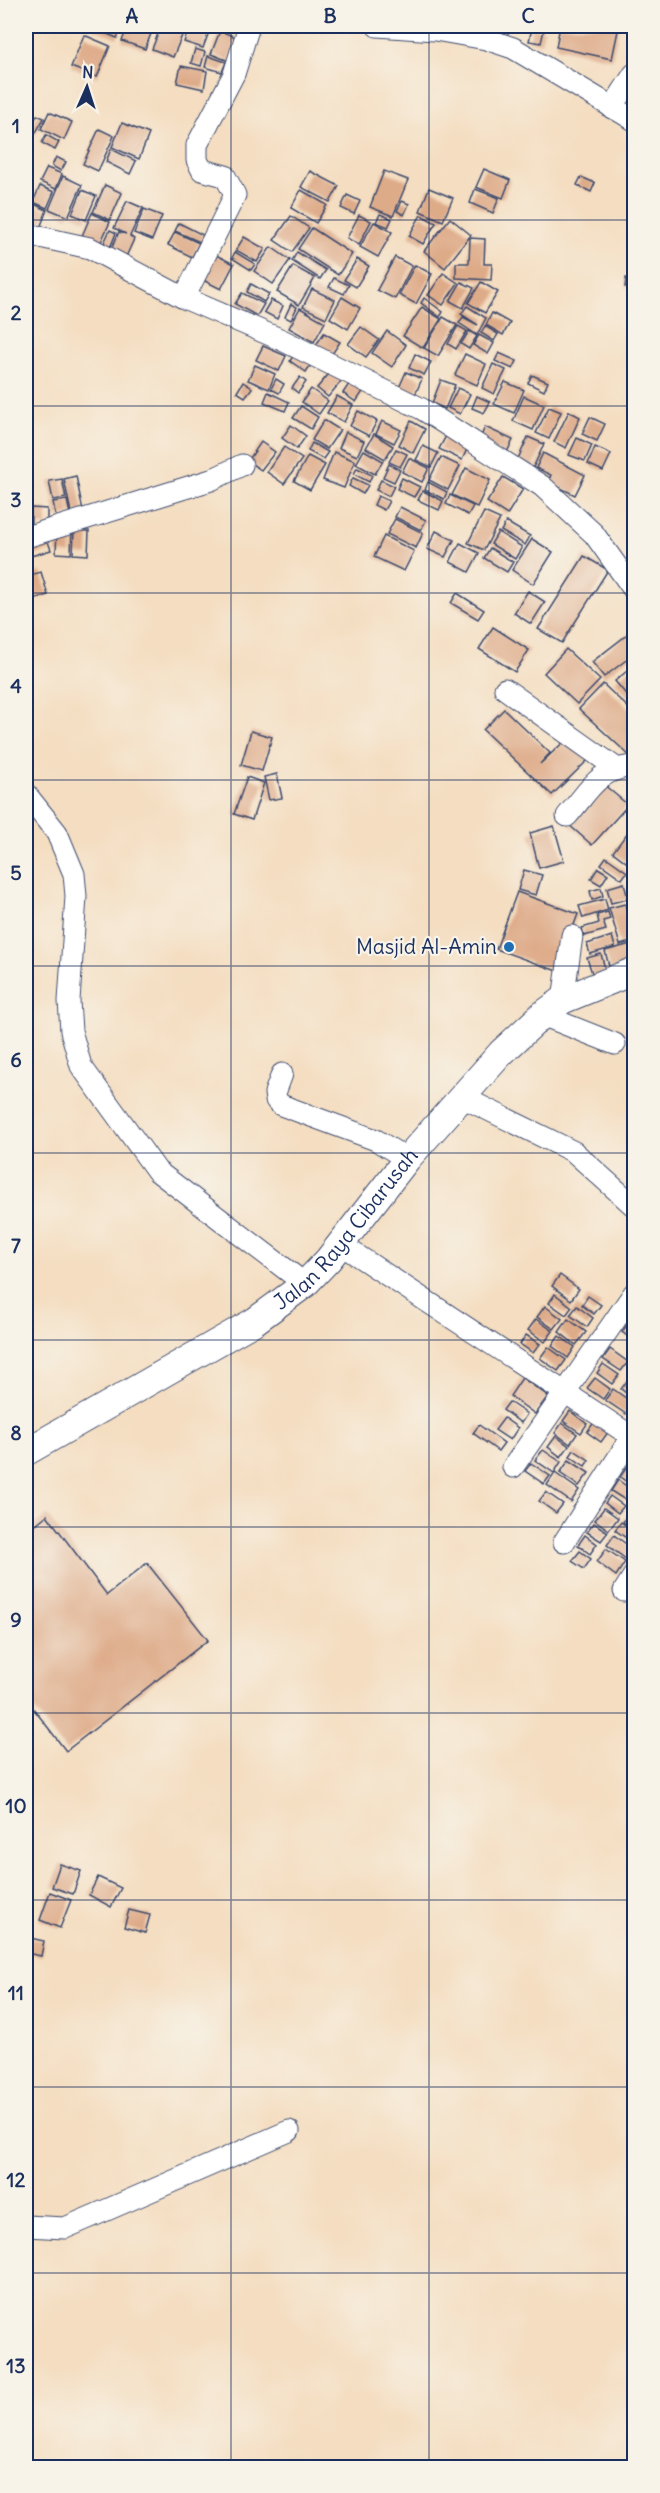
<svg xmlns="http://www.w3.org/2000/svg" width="660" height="2493" font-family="Delius,sans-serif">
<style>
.building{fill:#deab89}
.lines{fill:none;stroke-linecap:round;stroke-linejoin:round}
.minor-casing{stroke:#3c496d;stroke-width:23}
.major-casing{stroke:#3c496d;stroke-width:29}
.minor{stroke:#fff;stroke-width:21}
.major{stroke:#fff;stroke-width:27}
.grid{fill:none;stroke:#1b2f5e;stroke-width:1.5;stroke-opacity:0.55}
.poi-dot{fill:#1f6fb2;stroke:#f7f3e8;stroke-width:2}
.labels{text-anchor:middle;stroke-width:4.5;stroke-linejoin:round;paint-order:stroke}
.poi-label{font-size:21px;fill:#1b2f5e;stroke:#f7f3e8;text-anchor:end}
.street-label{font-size:21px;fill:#1b2f5e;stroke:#f7f3e8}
.neatline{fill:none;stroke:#1b2f5e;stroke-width:2}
.grid-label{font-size:20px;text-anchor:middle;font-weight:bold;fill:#1b2f5e}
</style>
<rect width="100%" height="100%" fill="#f7f3e8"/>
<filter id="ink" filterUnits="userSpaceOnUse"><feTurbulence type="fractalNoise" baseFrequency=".0167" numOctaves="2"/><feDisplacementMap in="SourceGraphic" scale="12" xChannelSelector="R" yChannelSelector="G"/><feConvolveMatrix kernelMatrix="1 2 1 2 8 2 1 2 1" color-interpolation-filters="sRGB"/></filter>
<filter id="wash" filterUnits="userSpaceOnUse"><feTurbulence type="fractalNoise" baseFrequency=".008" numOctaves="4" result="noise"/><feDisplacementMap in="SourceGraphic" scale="24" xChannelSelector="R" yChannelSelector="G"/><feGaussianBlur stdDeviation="1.35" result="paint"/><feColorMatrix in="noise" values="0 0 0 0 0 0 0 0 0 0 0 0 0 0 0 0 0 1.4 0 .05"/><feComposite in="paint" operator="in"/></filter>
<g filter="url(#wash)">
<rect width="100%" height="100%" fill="#f4ddc0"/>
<g id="blocks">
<!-- building -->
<g class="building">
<path d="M96 26H123L117 38 95 29Z"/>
<path d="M128 26H154L145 49 122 41Z"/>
<path d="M161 26H186L173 57 152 49Z"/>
<path d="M190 26 210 29 203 48 184 42Z"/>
<path d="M560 26H619L612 59 556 47Z"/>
<path d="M532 28 544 30 541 43 529 41Z"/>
<path d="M220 31 238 38 229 61 211 54Z"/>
<path d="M84 35 110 46 97 77 71 67Z"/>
<path d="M195 49 205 52 201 66 191 63Z"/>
<path d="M208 56 226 62 222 72 205 67Z"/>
<path d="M181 66 207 71 204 89 177 83Z"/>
<path d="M49 112 72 122 64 140 41 129Z"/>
<path d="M37 115 44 118 35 134 29 131Z"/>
<path d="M122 123 149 134 139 159 112 147Z"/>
<path d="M99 129 114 136 98 171 83 164Z"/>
<path d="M46 135 59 142 55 150 42 143Z"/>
<path d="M111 149 136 161 130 174 106 162Z"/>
<path d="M56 157 66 162 61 171 52 166Z"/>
<path d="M47 168 62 174 56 189 40 182Z"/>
<path d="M484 169 510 180 503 198 476 187Z"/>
<path d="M310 171 339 186 330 202 301 187Z"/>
<path d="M384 171 408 180 393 216 370 207Z"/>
<path d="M63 176 82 185 68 217 49 209Z"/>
<path d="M581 177 595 183 591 192 577 185Z"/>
<path d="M105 185 122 193 110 220 93 212Z"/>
<path d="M40 186 54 192 47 208 33 202Z"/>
<path d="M429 188 453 198 443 221 420 211Z"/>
<path d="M475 189 499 198 493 213 470 203Z"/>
<path d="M82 190 96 196 86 220 72 214Z"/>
<path d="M301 190 327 205 316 223 291 208Z"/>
<path d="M347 195 360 201 354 214 341 208Z"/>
<path d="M127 201 143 208 130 236 134 239 125 259 110 252 119 232 126 234 114 228Z"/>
<path d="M402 201 409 204 404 215 397 211Z"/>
<path d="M34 204 47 210 40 228 26 222Z"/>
<path d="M144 209 162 216 152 240 134 233Z"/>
<path d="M92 213 110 222 99 246 81 238Z"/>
<path d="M380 214 392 219 388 227 376 222Z"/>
<path d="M359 215 371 221 359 245 347 238Z"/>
<path d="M421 215 436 223 423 244 409 236Z"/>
<path d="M291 216 309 228 292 252 274 240Z"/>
<path d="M450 218 471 235 445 268 424 251Z"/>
<path d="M374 222 392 232 378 257 360 247Z"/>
<path d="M179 223 203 235 200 242 175 231Z"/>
<path d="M312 228 352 254 338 275 298 249Z"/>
<path d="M110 230 116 233 109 250 102 247Z"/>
<path d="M175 232 199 243 192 257 168 245Z"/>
<path d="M244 237 265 249 257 262 236 250Z"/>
<path d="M470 238 485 239 484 264H492L491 280 456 278V263H469Z"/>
<path d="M271 247 290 260 273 284 254 271Z"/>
<path d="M210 252 234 264 221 289 203 280Z"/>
<path d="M235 252 255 264 251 270 232 258Z"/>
<path d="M297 252 326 270 320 279 292 261Z"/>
<path d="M395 257 412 266 395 299 377 290Z"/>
<path d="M357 259 369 266 356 287 344 280Z"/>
<path d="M415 265 432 274 416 304 399 295Z"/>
<path d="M293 266 315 278 299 305 277 292Z"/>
<path d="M631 268H634V300H628L629 288 625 287 626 278H630Z"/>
<path d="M443 273 458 283 443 305 428 295Z"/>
<path d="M334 278 349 285 344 294 329 287Z"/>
<path d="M461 282 474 288 463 308 450 301Z"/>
<path d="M481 282 498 292 485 313 468 303Z"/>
<path d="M251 284 269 294 264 302 247 292Z"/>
<path d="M312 289 335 300 326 318 303 307Z"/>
<path d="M242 293 264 304 257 316 235 304Z"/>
<path d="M342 297 360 308 348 329 330 318Z"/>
<path d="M424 298 443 312 440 317 421 303Z"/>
<path d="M271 300 283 306 277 319 264 312Z"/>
<path d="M291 304 297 307 291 320 285 317Z"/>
<path d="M467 306 486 318 477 335 459 323 463 317 478 325 461 314Z"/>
<path d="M422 307 441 319 423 348 403 336Z"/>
<path d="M300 308 325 322 314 342 289 328Z"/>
<path d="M492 313 510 323 503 335 486 325Z"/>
<path d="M443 317 457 325 438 356 424 348Z"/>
<path d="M458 326 467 331 456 349 448 344Z"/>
<path d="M485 326 498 334 494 341 481 333Z"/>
<path d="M361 327 379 340 366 357 348 344Z"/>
<path d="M387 331 406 345 392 367 372 353Z"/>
<path d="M469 331 477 336 469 349 461 344Z"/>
<path d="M324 333 340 342 332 354 316 345Z"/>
<path d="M479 335 494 343 488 354 473 345Z"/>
<path d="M263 346 286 356 279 371 256 360Z"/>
<path d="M297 349 315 358 306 372 290 361Z"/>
<path d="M499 353 517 361 513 369 495 361Z"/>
<path d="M415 354 431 362 424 375 409 368Z"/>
<path d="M465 354 486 364 477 385 455 375Z"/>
<path d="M493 364 506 370 494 394 482 388Z"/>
<path d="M255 365 275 374 269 389 248 380Z"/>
<path d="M332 370 343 379 328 397 317 388Z"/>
<path d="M406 372 422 379 414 397 398 390Z"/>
<path d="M532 375 548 382 544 391 528 383Z"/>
<path d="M300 377 306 382 298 393 292 388Z"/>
<path d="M276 379 284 384 279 393 271 389Z"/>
<path d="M441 380 455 385 445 409 432 403Z"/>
<path d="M351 381 364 390 356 402 343 393Z"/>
<path d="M243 382 252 388 245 397 237 392Z"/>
<path d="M505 382 524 390 514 413 494 404Z"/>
<path d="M458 388 470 394 460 414 448 408Z"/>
<path d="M311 389 328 401 319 414 302 402Z"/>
<path d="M268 392 289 402 285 411 264 402Z"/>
<path d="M337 396 353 405 344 422 327 413Z"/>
<path d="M477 396 490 402 484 413 472 408Z"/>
<path d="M524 396 544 405 533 430 513 421Z"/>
<path d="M301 406 318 417 311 429 293 418Z"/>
<path d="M549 407 561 412 549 439 536 433Z"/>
<path d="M358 411 377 421 369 436 350 426Z"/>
<path d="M569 411 580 417 566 448 554 442Z"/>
<path d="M590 417 605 424 597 441 582 434Z"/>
<path d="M324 420 340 430 327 449 312 440Z"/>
<path d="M382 421 401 430 394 443 376 434Z"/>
<path d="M411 421 425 429 413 453 399 445Z"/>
<path d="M291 425 306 436 297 449 282 438Z"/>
<path d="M485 427 513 440 506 454 479 441Z"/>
<path d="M346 432 364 441 357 456 339 448Z"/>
<path d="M374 434 393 446 385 459 366 448Z"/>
<path d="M446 436 468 447 462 460 439 449Z"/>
<path d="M528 437 544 444 533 468 517 461Z"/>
<path d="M577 438 592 445 585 461 569 455Z"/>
<path d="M261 442 275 452 261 470 248 461Z"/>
<path d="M312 443 328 452 323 459 308 451Z"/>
<path d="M423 446 438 453 431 467 416 460Z"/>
<path d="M284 447 302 459 284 484 267 472Z"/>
<path d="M595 447 611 454 603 471 588 464Z"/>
<path d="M396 449 407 454 400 467 389 462Z"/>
<path d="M364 450 383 461 375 474 356 464Z"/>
<path d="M334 452 355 461 344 488 323 480Z"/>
<path d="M543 453 585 475 575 495 548 482 551 475 536 468Z"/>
<path d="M308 456 325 465 310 490 294 481Z"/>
<path d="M441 457 460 466 448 490 429 480Z"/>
<path d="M409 458 429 468 422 482 402 472Z"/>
<path d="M389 464 400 470 394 482 383 477Z"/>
<path d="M357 468 372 475 369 482 354 474Z"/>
<path d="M466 468 490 480 477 507 452 495Z"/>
<path d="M76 476 83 511 71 513 64 479Z"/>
<path d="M503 477 523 489 507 515 487 502Z"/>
<path d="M353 478 368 485 363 494 349 486Z"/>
<path d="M402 478 420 487 414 497 397 489Z"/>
<path d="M62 479 66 498 53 500 49 481Z"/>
<path d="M381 480 394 486 389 496 376 490Z"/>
<path d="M428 482 447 492 444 499 425 490Z"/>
<path d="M423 491 443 501 439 510 418 500Z"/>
<path d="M450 495 473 506 468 515 446 504Z"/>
<path d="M378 496 389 501 384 510 374 505Z"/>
<path d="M67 500 70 514 56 517 53 502Z"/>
<path d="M400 507 426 520 421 530 395 517Z"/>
<path d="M31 508 47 509V526L31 525Z"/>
<path d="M484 512 500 519 484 550 468 543Z"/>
<path d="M395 519 423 533 416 548 387 534Z"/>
<path d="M506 522 530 536 525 545 501 531Z"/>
<path d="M57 530H72L71 554 56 553Z"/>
<path d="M74 531H89L88 555 73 554Z"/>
<path d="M436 531 454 540 445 557 427 549Z"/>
<path d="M498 532 522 547 515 559 491 544Z"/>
<path d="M46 536 51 550 31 556 27 542Z"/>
<path d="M384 536 414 551 404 571 374 557Z"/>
<path d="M532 539 553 552 533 584 512 570Z"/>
<path d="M460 543 479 553 469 572 450 562Z"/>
<path d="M490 548 513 562 507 572 484 558Z"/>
<path d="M584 556 608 570 562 643 538 629Z"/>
<path d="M41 572 48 595 33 599 26 576Z"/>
<path d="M528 591 545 602 531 624 514 613Z"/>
<path d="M457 593 484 610 478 619 451 603Z"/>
<path d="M493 627 529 650 515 672 479 649Z"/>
<path d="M632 631 634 654 604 677 592 662Z"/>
<path d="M566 649 600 680 577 704 544 673Z"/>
<path d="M633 666 634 668V704L615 681Z"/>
<path d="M603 684 634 713V754L631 757 579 709Z"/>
<path d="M504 709 550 753 540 764 570 736 591 757 552 795 483 730Z"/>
<path d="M251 731 272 737 262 771 241 765Z"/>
<path d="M277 774 282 798 269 800 264 777Z"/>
<path d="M247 777 264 783 252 820 234 814Z"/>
<path d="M603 784 628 805 592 845 568 824Z"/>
<path d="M634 824V868L613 852Z"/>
<path d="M554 826 564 861 539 868 530 833Z"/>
<path d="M606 857 627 872 622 879 601 864Z"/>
<path d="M598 868 608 874 601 885 591 879Z"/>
<path d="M524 870 542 875 536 895 518 890Z"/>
<path d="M624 883 628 899 611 903 607 888Z"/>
<path d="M601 888 603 896 592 900 590 891Z"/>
<path d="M517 892 578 914 557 971 496 949Z"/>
<path d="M605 899 608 910 583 918 579 906Z"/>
<path d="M625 904 634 941 620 945 609 908Z"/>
<path d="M608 912 610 919 603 921 606 930 584 936 582 928 599 923 597 915Z"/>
<path d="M612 936 615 947 590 954 587 944Z"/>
<path d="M631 944 634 963 610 970 605 951Z"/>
<path d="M601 954 606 972 593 976 587 958Z"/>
<path d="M560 1275 579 1289 571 1300 552 1286Z"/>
<path d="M555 1294 572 1307 566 1315 549 1303Z"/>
<path d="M588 1296 601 1305 594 1314 582 1305Z"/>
<path d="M545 1306 562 1319 554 1329 537 1317Z"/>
<path d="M577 1306 593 1318 587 1327 570 1315Z"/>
<path d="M536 1319 553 1331 545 1342 528 1330Z"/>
<path d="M568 1319 586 1332 576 1345 559 1332Z"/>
<path d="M629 1322 634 1325V1341L622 1332Z"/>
<path d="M526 1335 540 1344 533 1353 520 1344Z"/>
<path d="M559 1336 575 1347 568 1358 552 1346Z"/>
<path d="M548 1347 566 1360 558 1371 540 1358Z"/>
<path d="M610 1349 628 1362 621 1371 603 1359Z"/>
<path d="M603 1364 619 1375 612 1384 597 1373Z"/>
<path d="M630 1377 634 1380V1399L621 1389Z"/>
<path d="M522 1378 548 1396 535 1414 510 1396Z"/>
<path d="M595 1378 610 1389 603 1399 587 1388Z"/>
<path d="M613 1389 633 1403 626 1414 605 1400Z"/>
<path d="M509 1402 527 1414 521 1423 503 1410Z"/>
<path d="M570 1411 587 1424 581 1433 563 1421Z"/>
<path d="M504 1418 518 1428 510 1440 495 1430Z"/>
<path d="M595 1421 609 1431 601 1442 587 1432Z"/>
<path d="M562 1423 577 1434 570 1444 555 1433Z"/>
<path d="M479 1425 504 1443 498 1451 473 1433Z"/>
<path d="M556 1436 569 1446 561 1457 548 1447Z"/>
<path d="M543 1450 561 1462 554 1473 535 1460Z"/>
<path d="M574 1450 589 1460 585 1466 570 1456Z"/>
<path d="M569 1460 589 1473 579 1486 560 1473Z"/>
<path d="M531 1463 550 1476 544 1484 525 1471Z"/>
<path d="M627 1467 634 1473V1487L620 1477Z"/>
<path d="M555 1473 579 1490 571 1502 547 1485Z"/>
<path d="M618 1480 632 1490 625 1500 611 1491Z"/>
<path d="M546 1492 563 1504 556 1513 539 1501Z"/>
<path d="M610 1496 624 1506 618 1513 605 1503Z"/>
<path d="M604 1508 618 1518 609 1530 595 1520Z"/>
<path d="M631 1510 634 1513V1530L623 1522Z"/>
<path d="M47 1515 107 1595 147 1563 208 1640 66 1751 26 1699V1532Z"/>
<path d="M621 1522 634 1532 632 1542 615 1530Z"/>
<path d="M594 1523 608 1532 601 1541 587 1532Z"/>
<path d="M585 1535 597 1544 590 1554 578 1545Z"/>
<path d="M614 1535 633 1549 626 1559 607 1545Z"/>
<path d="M606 1549 625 1562 616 1576 597 1562Z"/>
<path d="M580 1551 591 1559 584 1569 572 1561Z"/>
<path d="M60 1864 81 1871 73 1894 52 1887Z"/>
<path d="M98 1877 121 1888 111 1907 89 1895Z"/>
<path d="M50 1892 71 1900 60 1928 40 1920Z"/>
<path d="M129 1910 150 1915 145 1933 124 1927Z"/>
<path d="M26 1937 44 1941 41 1956 26 1953Z"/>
</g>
</g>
</g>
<g filter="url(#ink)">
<use href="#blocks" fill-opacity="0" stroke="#3c496d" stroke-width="1.5"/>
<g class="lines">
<!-- minor casing -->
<g class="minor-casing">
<g id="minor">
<path d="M377 26 435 30 486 39 513 48 634 120"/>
<path d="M612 108 634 74"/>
<path d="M26 234 90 248 184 298 282 340 422 409 542 486 594 534 634 590"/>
<path d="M184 298 235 195 225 176 202 170 197 160V145L234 74 249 26"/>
<path d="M26 537 211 480 242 465"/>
<path d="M505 689 616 768"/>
<path d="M26 794 57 833 74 874 76 896 69 1001 71 1031 81 1066 157 1171 305 1284"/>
<path d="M567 816C590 790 597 769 634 766"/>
<path d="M563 1000 572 936"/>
<path d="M542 1015 615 1044"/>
<path d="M282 1074 275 1093 276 1100 281 1105 376 1140 407 1159"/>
<path d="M462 1097 574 1152 634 1206"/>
<path d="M340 1244 634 1438"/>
<path d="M513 1467 634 1293"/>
<path d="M564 1542 634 1433"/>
<path d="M624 1591 634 1575"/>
<path d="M26 2226 65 2228 289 2131"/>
</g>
</g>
<!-- major casing -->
<g class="major-casing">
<g id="major">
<path id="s1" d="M26 1452 255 1321 305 1284 328 1260 407 1159 501 1053 542 1015 563 1000 634 971"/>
</g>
</g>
<!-- minor -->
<use href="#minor" class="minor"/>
<!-- major -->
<use href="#major" class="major"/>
</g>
</g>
<!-- grid -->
<path class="grid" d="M231 26V2468M429 26V2468M26 220H634M26 406H634M26 593H634M26 780H634M26 966H634M26 1153H634M26 1340H634M26 1527H634M26 1713H634M26 1900H634M26 2087H634M26 2273H634"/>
<!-- markers -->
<circle class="poi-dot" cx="509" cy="947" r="6"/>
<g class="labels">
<!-- poi labels -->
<g class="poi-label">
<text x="497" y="954">Masjid Al-Amin</text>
</g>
<!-- street labels -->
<g class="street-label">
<text dy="7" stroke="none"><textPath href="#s1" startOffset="394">Jalan Raya Cibarusah</textPath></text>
</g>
</g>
<!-- margin -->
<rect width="660" height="2493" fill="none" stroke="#f7f3e8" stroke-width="66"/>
<!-- north arrow -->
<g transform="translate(87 87) rotate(3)" stroke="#f7f3e8" stroke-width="4.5" paint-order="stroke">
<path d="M0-4.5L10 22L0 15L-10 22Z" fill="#1b2f5e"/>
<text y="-9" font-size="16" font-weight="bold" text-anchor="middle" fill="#1b2f5e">N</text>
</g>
<rect x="33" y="33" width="594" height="2427" class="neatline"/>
<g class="grid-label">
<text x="132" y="23">A</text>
<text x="330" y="23">B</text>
<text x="528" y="23">C</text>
<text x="16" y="133">1</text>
<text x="16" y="320">2</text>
<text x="16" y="507">3</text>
<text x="16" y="693">4</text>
<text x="16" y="880">5</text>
<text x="16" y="1067">6</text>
<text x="16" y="1253">7</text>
<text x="16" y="1440">8</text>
<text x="16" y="1627">9</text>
<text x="16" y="1813">10</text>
<text x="16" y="2000">11</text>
<text x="16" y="2187">12</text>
<text x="16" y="2373">13</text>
</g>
</svg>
